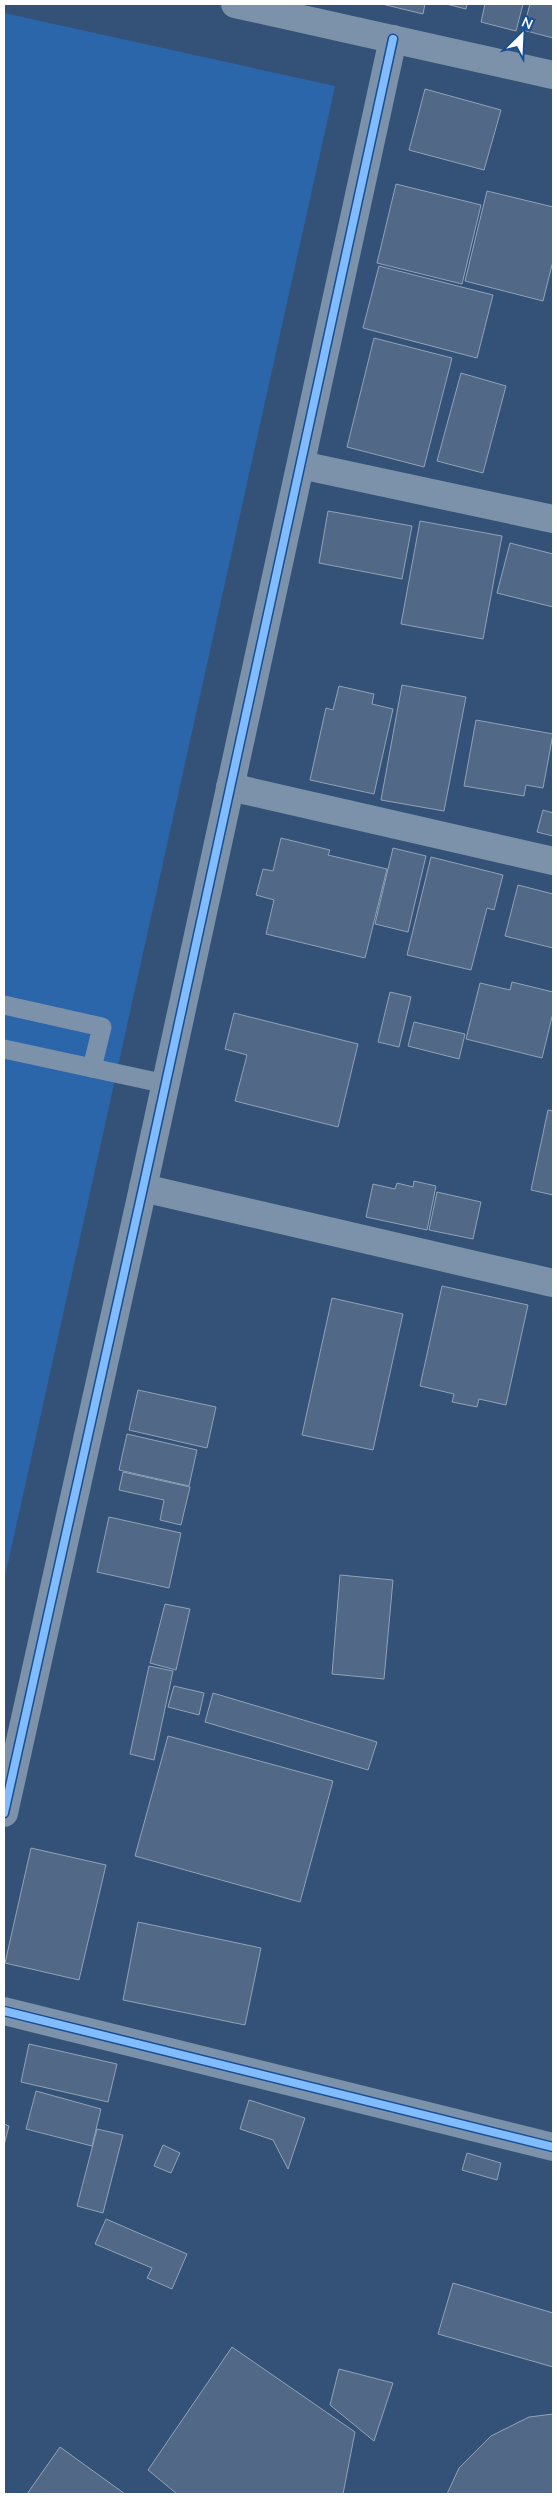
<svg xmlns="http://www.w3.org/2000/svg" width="557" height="2498" font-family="Mulish,sans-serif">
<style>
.green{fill:#2b65aa}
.building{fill:#516986;stroke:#91a2b7}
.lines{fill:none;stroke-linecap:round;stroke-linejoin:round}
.lane{stroke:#7c92aa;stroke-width:19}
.street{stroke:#7c92aa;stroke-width:28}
.cycleway-casing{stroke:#184e93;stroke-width:11}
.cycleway{stroke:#80bcff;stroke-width:8}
</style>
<rect width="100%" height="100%" fill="#345277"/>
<!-- green -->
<path class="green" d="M4 13 335 86 4 1581Z"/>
<!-- building -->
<g class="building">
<path d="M382 4H425L423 14Z"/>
<path d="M446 4H467L466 9Z"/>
<path d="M485 4H523L516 31 481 22Z"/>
<path d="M530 4H553V38L523 30Z"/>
<path d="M425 89 501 110 484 170 409 150Z"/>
<path d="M396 184 481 205 462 284 377 263Z"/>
<path d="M487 191 553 207V261L543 301 465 281Z"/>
<path d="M379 266 493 295 477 358 363 328Z"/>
<path d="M374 338 452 358 424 467 347 447Z"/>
<path d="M461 373 506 386 483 473 437 461Z"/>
<path d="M328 511 412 526 402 579 319 563Z"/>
<path d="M420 521 502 536 483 639 401 624Z"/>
<path d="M510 543 553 554V607L497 593Z"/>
<path d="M402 685 466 697 444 811 381 800Z"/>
<path d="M339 686 374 694 372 704 393 709 374 794 310 780 326 708 333 710Z"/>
<path d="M476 720 553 734 543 788 526 785 524 796 464 786Z"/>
<path d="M543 810 553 813V836L537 832Z"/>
<path d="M281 838 330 850 328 855 387 869 365 958 266 934 274 900 256 895 263 869 273 871Z"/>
<path d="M393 848 426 856 408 932 375 924Z"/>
<path d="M431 857 503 875 494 910 487 908 471 970 407 955Z"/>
<path d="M518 885 553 894V948L505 936Z"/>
<path d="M512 982 553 992V1013L542 1058 466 1039 480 983 510 990Z"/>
<path d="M390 992 411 997 399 1047 378 1042Z"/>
<path d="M234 1013 358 1044 338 1127 235 1101 247 1055 225 1049Z"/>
<path d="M414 1022 465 1034 459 1059 408 1046Z"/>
<path d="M548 1110 553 1111V1195L531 1190Z"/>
<path d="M414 1181 436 1186 427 1230 366 1217 373 1184 395 1189 397 1183 413 1187Z"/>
<path d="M437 1192 481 1202 473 1239 429 1230Z"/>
<path d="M442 1286 528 1305 506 1405 479 1399 477 1407 452 1402 454 1394 420 1386Z"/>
<path d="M332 1298 403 1314 373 1450 302 1435Z"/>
<path d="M138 1390 216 1407 207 1448 129 1430Z"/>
<path d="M127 1434 197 1450 189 1486 119 1470Z"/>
<path d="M123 1472 190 1487 181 1525 160 1520 164 1500 119 1490Z"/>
<path d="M109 1517 181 1533 169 1588 97 1572Z"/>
<path d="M340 1575 393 1580 384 1679 332 1674Z"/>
<path d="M165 1604 190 1609 176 1670 150 1663Z"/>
<path d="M149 1666 173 1671 154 1760 130 1754Z"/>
<path d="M174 1686 204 1693 199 1715 168 1707Z"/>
<path d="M213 1693 377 1742 368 1770 205 1722Z"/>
<path d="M168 1736 333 1781 300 1902 135 1856Z"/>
<path d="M31 1848 106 1865 79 1980 5 1963Z"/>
<path d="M138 1922 261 1948 245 2025 123 2000Z"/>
<path d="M29 2044 117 2064 108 2102 21 2082Z"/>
<path d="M36 2091 101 2109 92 2146 26 2129Z"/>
<path d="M249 2100 305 2118 288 2169 273 2140 240 2129Z"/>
<path d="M4 2124 9 2126 4 2145Z"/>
<path d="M97 2129 123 2135 103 2213 77 2206Z"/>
<path d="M163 2145 180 2153 171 2173 154 2166Z"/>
<path d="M467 2153 501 2163 497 2180 462 2170Z"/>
<path d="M106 2219 187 2254 172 2289 147 2278 152 2268 95 2244Z"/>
<path d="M453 2283 553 2313V2367L438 2334Z"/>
<path d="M232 2347 355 2432 343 2494H177L148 2470Z"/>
<path d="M339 2369 393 2383 374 2441 330 2405Z"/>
<path d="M553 2414V2494H447L459 2468 491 2436 529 2417Z"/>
<path d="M60 2447 125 2494H27Z"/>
</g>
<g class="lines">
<!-- lane -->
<g class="lane">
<path d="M4 1005 102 1027 92 1068 4 1049"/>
<path d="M92 1068 166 1084"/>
</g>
<!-- street -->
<g class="street">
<path d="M235 4 553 75"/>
<path d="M301 465 553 519"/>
<path d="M230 787 553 861"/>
<path d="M143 1188 553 1283"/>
<path d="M4 1813 143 1188 393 39"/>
<path d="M4 2011 553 2147"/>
</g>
<!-- cycleway casing -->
<g class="cycleway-casing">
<g id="cycleway">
<path d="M4 1813 143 1188 393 39"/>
<path d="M4 2011 553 2147"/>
</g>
</g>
<!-- cycleway -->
<use href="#cycleway" class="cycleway"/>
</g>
<!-- border -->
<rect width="557" height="2498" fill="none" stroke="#ffffff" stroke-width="10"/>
<!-- north arrow -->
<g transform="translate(522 35) rotate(24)" stroke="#184e93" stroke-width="4" paint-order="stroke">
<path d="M0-4L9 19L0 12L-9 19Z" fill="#ffffff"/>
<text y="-8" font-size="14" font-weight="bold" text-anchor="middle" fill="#ffffff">N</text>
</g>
</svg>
